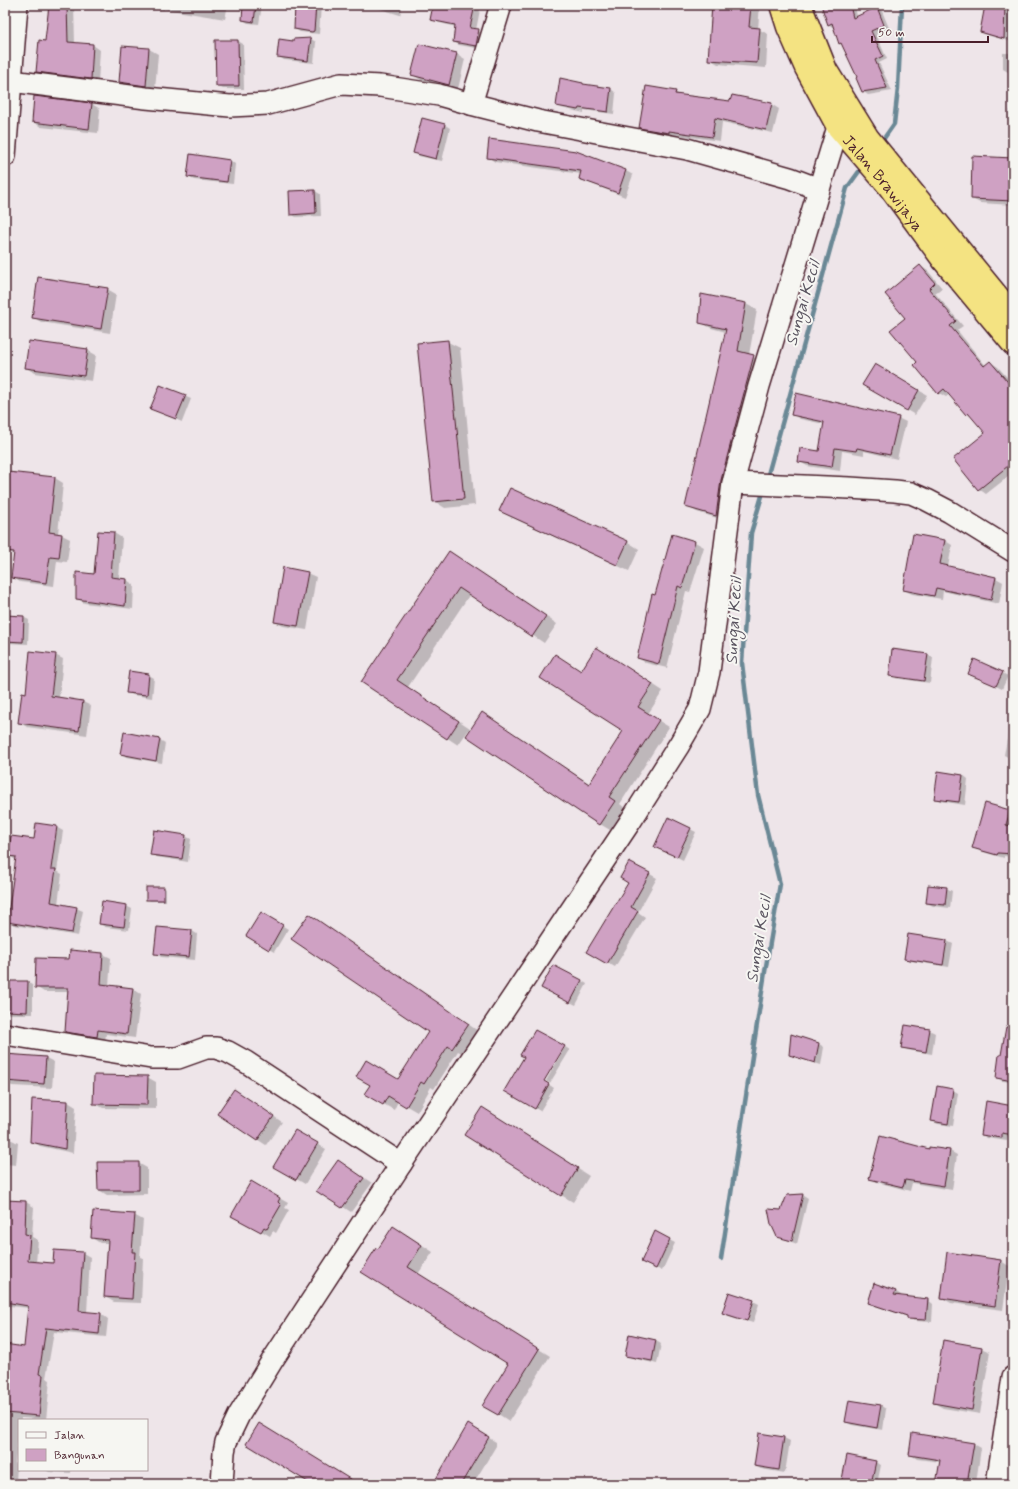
<svg xmlns="http://www.w3.org/2000/svg" width="1018" height="1489" font-family="Mynerve,sans-serif">
<style>
.shadow{fill:#0003}
.lines{fill:none;stroke-linecap:round;stroke-linejoin:round}
.stream{stroke:#6a8895;stroke-width:4.5}
.building{fill:#cfa1c3;stroke:#4a1f2b}
.minor-casing{stroke:#4a1f2b;stroke-width:24}
.highway-casing{stroke:#4a1f2b;stroke-width:25}
.minor{stroke:#f6f6f2;stroke-width:21}
.highway{stroke:#f4e382;stroke-width:22}
.labels{text-anchor:middle;stroke-width:4;stroke-linejoin:round;paint-order:stroke}
.street-label{font-size:16px;fill:#4a1f2b;stroke:#f6f6f2}
.water-label{font-size:17px;font-style:italic;fill:#5a5460;stroke:#f6f6f2}
</style>
<rect width="100%" height="100%" fill="#eee5e9"/>
<filter id="ink" filterUnits="userSpaceOnUse"><feTurbulence type="fractalNoise" baseFrequency=".025" numOctaves="2"/><feDisplacementMap in="SourceGraphic" scale="8" xChannelSelector="R" yChannelSelector="G"/><feConvolveMatrix kernelMatrix="1 2 1 2 8 2 1 2 1" color-interpolation-filters="sRGB"/></filter>
<g filter="url(#ink)">
<!-- shadow -->
<g class="shadow">
<path d="M50 5H74L75 44 93 45 100 50 98 83 45 76 38 72 46 42Z"/>
<path d="M118 5H228L225 19 164 9V10Z"/>
<path d="M244 5H262L259 24 248 23 243 20Z"/>
<path d="M296 5H321L319 34 300 32 295 29Z"/>
<path d="M368 5H403L400 15Z"/>
<path d="M434 5H481L476 30 484 34 481 49 459 45 454 42 456 27 437 22 431 19Z"/>
<path d="M711 5H760L758 29 768 34 766 68 718 64 709 59 713 9 710 7Z"/>
<path d="M822 5H855L857 17 877 8 882 11 889 28 876 34 887 59 879 63 892 91 868 95 862 91 859 78 842 45 840 43 834 28 828 24Z"/>
<path d="M986 5H1005L1010 8 1009 41 987 35 981 32Z"/>
<path d="M311 39 316 42 314 63 284 60 278 56 294 42V40Z"/>
<path d="M238 41 243 44 244 89H223L217 86Z"/>
<path d="M123 47 149 49 158 54 155 90 129 87 120 82Z"/>
<path d="M1003 53H1013V72H1008L1003 69Z"/>
<path d="M457 54 465 59 458 89 421 80 413 75Z"/>
<path d="M583 84 587 86 611 89 616 93 614 114 584 110V113L562 108 557 105Z"/>
<path d="M675 92 682 96 731 103 771 104 779 109 773 133 722 122 720 141 677 135 676 137 648 132 641 127Z"/>
<path d="M35 97 92 104 100 109 98 133 41 127 33 122Z"/>
<path d="M1010 110 1013 111V134L1008 131Z"/>
<path d="M445 125 450 128 442 161 419 156 414 152Z"/>
<path d="M576 152 626 171 633 175 625 197 587 182 580 178 581 174 495 162 488 157Z"/>
<path d="M1013 159V205L980 203 972 199Z"/>
<path d="M230 160 235 164 233 184 194 180 188 177Z"/>
<path d="M315 191 320 194 321 216 296 217 291 214Z"/>
<path d="M920 266 928 271 942 288 935 293 963 326 957 330 986 366 990 362 998 367 1013 384V473L986 494 979 489 987 433 974 418 967 414 950 394 946 397 939 393 919 362 907 318Z"/>
<path d="M107 289 116 294 110 333 41 322 33 317Z"/>
<path d="M746 304 757 310 749 355 764 362 727 521 697 512 686 506 726 332 711 328 700 322Z"/>
<path d="M448 342 460 348 475 505 445 508 434 501 418 344Z"/>
<path d="M87 350 96 355 92 381 35 373 26 368Z"/>
<path d="M875 365 927 395 915 415 863 385Z"/>
<path d="M161 386 191 399 182 422 157 411Z"/>
<path d="M792 414 898 418 906 422 897 459 864 451V455L842 451 840 471 807 466 799 461 820 452 824 424 800 419Z"/>
<path d="M8 473 55 478 63 483 58 534 62 535 70 539 67 562 57 561 54 586 20 582 12 577 15 555 6 550 10 512 5 509Z"/>
<path d="M510 489 628 542 639 549 629 571 511 517 500 511Z"/>
<path d="M99 532 114 533 122 538 119 579 127 580 134 585 133 609 84 603 77 598 95 576Z"/>
<path d="M673 535 695 542 704 547 690 592 686 591 667 668 646 663 638 658Z"/>
<path d="M944 540 952 545 948 567 996 578 1003 582 999 604 943 591 942 599 912 594 904 590Z"/>
<path d="M461 559 557 624 544 643 470 594 408 687 470 728 458 745 363 682Z"/>
<path d="M307 573 316 577 307 630 283 626 275 622Z"/>
<path d="M5 616 23 617 29 620 28 644 5 643Z"/>
<path d="M597 648 663 691 648 714 669 727 620 804 625 808 610 830 600 824 493 720 590 784 624 731 581 671Z"/>
<path d="M55 655 63 659 59 698 83 702 91 706 87 735 27 727 19 722Z"/>
<path d="M928 655 933 658 930 683 895 678 890 675Z"/>
<path d="M1002 673 1008 676 1002 689 975 676Z"/>
<path d="M149 675 154 678 152 698 133 695 127 692Z"/>
<path d="M1010 724H1013V760L1004 755Z"/>
<path d="M160 740 165 743 162 763 127 757 121 754Z"/>
<path d="M963 775 968 779 965 805 940 801 935 798Z"/>
<path d="M1009 811 1013 813V857L1004 856V858L980 851 973 848Z"/>
<path d="M56 827 63 831 57 871 62 874 58 904 76 908 83 911 78 936 14 925 8 921 16 860 9 856Z"/>
<path d="M690 829 696 832 683 860 661 849Z"/>
<path d="M185 836 191 839 188 862 157 857 151 854Z"/>
<path d="M630 863 657 878 638 912 645 917 615 967 587 951 629 883Z"/>
<path d="M164 888 166 889V901H150L147 899Z"/>
<path d="M946 888 952 891 950 908 933 906 927 903Z"/>
<path d="M126 906 132 909 129 930 105 927 100 924Z"/>
<path d="M261 913 288 929 274 952 247 936Z"/>
<path d="M319 921 478 1031 463 1054 458 1051 434 1089 431 1087 417 1112 398 1101 394 1110 366 1094 398 1080 429 1032Z"/>
<path d="M192 931 197 934 195 960 161 957 156 953Z"/>
<path d="M909 935 947 941 953 944 949 967 911 961 905 958Z"/>
<path d="M103 954 111 958 109 986 133 989 141 994 135 1038 106 1034 105 1041 74 1036 66 1031 68 992H44L36 987Z"/>
<path d="M582 981 587 984 576 1005 548 991Z"/>
<path d="M5 982H28L33 986V1014H9L5 1011Z"/>
<path d="M1013 1005V1082L1002 1081 997 1077 1002 1057 1007 1025 1010 1026Z"/>
<path d="M929 1030 935 1033 932 1054 908 1050 902 1047Z"/>
<path d="M819 1044 824 1047 821 1065 795 1057 790 1054Z"/>
<path d="M565 1047 570 1050 550 1083 546 1081Z"/>
<path d="M5 1055 46 1058 54 1062 52 1088 12 1086 5 1082Z"/>
<path d="M147 1077 156 1082V1109L103 1108 94 1103Z"/>
<path d="M540 1078 545 1082 554 1088 540 1111 505 1091Z"/>
<path d="M938 1087 953 1090 958 1093 953 1126 938 1124 932 1121Z"/>
<path d="M235 1090 282 1122 266 1145 218 1114Z"/>
<path d="M68 1102 76 1107 73 1153 40 1146 31 1141Z"/>
<path d="M1013 1111V1137L1008 1136 1007 1141 987 1138 982 1135Z"/>
<path d="M493 1115 589 1176 573 1202 561 1195Z"/>
<path d="M295 1131 326 1149 305 1184 274 1166Z"/>
<path d="M5 1139 12 1140 18 1143 16 1165 5 1164Z"/>
<path d="M930 1151H950L957 1155 952 1190 912 1183 910 1191 877 1182 870 1178Z"/>
<path d="M339 1161 372 1183 351 1212 317 1190Z"/>
<path d="M138 1163 147 1168V1194L107 1195 99 1190Z"/>
<path d="M251 1182 288 1203 285 1208 289 1210 276 1233 273 1231 270 1236 233 1215Z"/>
<path d="M803 1195 808 1198 797 1244 784 1239 778 1236 781 1211Z"/>
<path d="M5 1201 26 1202 34 1207 32 1237 38 1240 36 1263 54 1264 83 1253 90 1257 87 1313 101 1314 108 1319 106 1337 54 1332 46 1378 50 1380 46 1420 21 1418V1420H19V1432L15 1463 17 1464 16 1484H5V1345L25 1348 29 1308 10 1306 8 1320H5Z"/>
<path d="M134 1215 143 1220 140 1257 143 1258 141 1303 114 1302 105 1297 108 1243H100L92 1238Z"/>
<path d="M404 1233 433 1252 418 1274 550 1356 509 1421 484 1405 509 1364 379 1250Z"/>
<path d="M656 1233 675 1243 662 1271 648 1264Z"/>
<path d="M1001 1261 1009 1266 1003 1310 951 1303 942 1298Z"/>
<path d="M895 1291 901 1295 900 1297 928 1300 933 1304 932 1322 914 1321 908 1317 875 1306 869 1303Z"/>
<path d="M753 1301 759 1304 753 1323 729 1316 724 1313Z"/>
<path d="M656 1341 661 1344 657 1364 632 1358 626 1355Z"/>
<path d="M981 1348 990 1352 980 1414 943 1408 934 1403Z"/>
<path d="M881 1406 886 1409 883 1430 852 1425 846 1422Z"/>
<path d="M468 1426 496 1442V1446L473 1484H434Z"/>
<path d="M760 1434 784 1438 790 1441 785 1473 761 1469 755 1466Z"/>
<path d="M974 1444 981 1448 976 1483 978 1484H937L941 1462 917 1459 910 1454Z"/>
<path d="M875 1462 881 1465 877 1484H842Z"/>
<path d="M1012 1468 1013 1484H1010Z"/>
<path d="M46 1470H71V1473L49 1472Z"/>
</g>
<g class="lines">
<!-- stream -->
<g class="stream">
<path d="M880 144 894 124 898 88 902 5"/>
<path d="M767 478 847 188 863 166"/>
<path d="M721 1259 765 972 780 884 758 795 742 663 751 533 764 489"/>
</g>
</g>
<!-- building -->
<g class="building">
<path d="M49 5H67L68 42 93 44 91 79 36 72 39 40 45 41Z"/>
<path d="M243 5H256L254 22 242 20Z"/>
<path d="M295 5H316L314 31 312 32 294 29Z"/>
<path d="M433 5H475L470 28 479 29 476 46 453 42 455 25 430 20Z"/>
<path d="M712 5H751L749 27 760 28 757 63 708 60Z"/>
<path d="M821 5H850L853 18 877 7 884 25 871 31 883 56 875 60 887 88 862 92 856 78 857 77 841 43 839 44 832 23 828 25Z"/>
<path d="M985 5H1005L1004 39 980 32Z"/>
<path d="M311 38 308 61 277 57 279 39 293 41V39Z"/>
<path d="M215 40H238L239 86H216Z"/>
<path d="M419 44 457 53 449 85 411 75Z"/>
<path d="M122 46 149 48 146 86 119 82Z"/>
<path d="M560 78 583 83V84L611 88 608 112 579 108 578 110 556 106Z"/>
<path d="M646 86 676 91 675 94 730 101 732 95 772 103 766 130 715 118 712 137 669 131V133L639 128Z"/>
<path d="M34 96 92 103 89 129 32 122Z"/>
<path d="M422 118 445 124 436 159 413 153Z"/>
<path d="M489 139 576 151 626 170 618 193 579 179 581 171 487 158Z"/>
<path d="M190 154 230 160 227 182 187 177Z"/>
<path d="M972 156 1013 158V201L971 199Z"/>
<path d="M315 190 316 213 290 215 289 191Z"/>
<path d="M920 265 935 283 929 289 956 321 950 326 984 366 990 361 1013 388V462L978 490 953 459 985 433 968 413 966 415 944 389 938 394 914 365 917 362 890 330 905 318 885 294Z"/>
<path d="M38 277 108 288 101 329 32 318Z"/>
<path d="M701 294 746 303 738 351 754 355 721 480 716 516 685 507 726 329 699 323Z"/>
<path d="M448 340 464 499 433 502 417 343Z"/>
<path d="M29 341 88 349 84 376 25 368Z"/>
<path d="M875 364 919 390 907 411 862 385Z"/>
<path d="M160 385 186 395 176 419 150 409Z"/>
<path d="M796 393 899 417 890 455 857 448 856 451 835 448 832 467 798 462 800 448 819 451 824 422 791 415Z"/>
<path d="M8 472 55 477 49 532 62 534 59 558 50 557 46 583 11 578 14 552 5 551 9 510H5Z"/>
<path d="M510 488 628 541 617 565 499 511Z"/>
<path d="M98 531 114 532 111 577 127 579 125 606 76 599V572L94 574Z"/>
<path d="M672 534 695 541 682 588 678 586 659 664 637 658 652 594 655 595Z"/>
<path d="M913 534 945 540 940 564 996 577 991 600 936 588 934 596 903 590Z"/>
<path d="M449 551 546 616 532 637 459 588 397 680 459 721 447 739 361 682Z"/>
<path d="M283 567 308 572 298 626 274 622Z"/>
<path d="M5 615 24 616 23 642 5 641Z"/>
<path d="M596 647 653 684 638 707 659 720 609 797 615 801 599 825 466 736 482 712 589 784 623 731 540 678 555 654 581 671Z"/>
<path d="M892 649 928 654 924 681 889 676Z"/>
<path d="M30 651 56 654 51 696 83 701 79 731 18 723 22 692 26 693Z"/>
<path d="M974 659 1003 672 996 686 968 674Z"/>
<path d="M129 671 149 674 147 695 126 693Z"/>
<path d="M124 732 160 739 156 761 120 754Z"/>
<path d="M938 771 963 775 959 802 934 799Z"/>
<path d="M985 803 1010 810 1006 825 1013 826V854L998 853 997 855 972 848Z"/>
<path d="M668 817 691 828 677 857 654 847Z"/>
<path d="M36 823 57 826 51 869H56L51 902 77 907 72 933 7 922 16 857 8 856 11 836 34 839Z"/>
<path d="M154 830 186 835 182 859 150 855Z"/>
<path d="M629 862 650 873 631 907 638 911 607 964 586 952 628 883 620 878Z"/>
<path d="M928 885 947 887 945 905 926 903Z"/>
<rect x="146" y="887" width="18" height="13"/>
<path d="M102 901 127 905 124 927 99 924Z"/>
<path d="M261 912 283 925 269 950 246 936Z"/>
<path d="M309 914 469 1024 452 1049 448 1046 424 1084 421 1082 406 1107 388 1096 383 1105 364 1094 370 1085 356 1077 366 1060 398 1079 428 1032 291 939Z"/>
<path d="M157 927 192 930 189 957 154 954Z"/>
<path d="M908 934 947 940 943 965 904 959Z"/>
<path d="M70 950 103 953 101 984 133 988 127 1034 98 1030 97 1037 65 1032 68 988H35L36 958 69 959Z"/>
<path d="M553 965 582 980 570 1003 541 988Z"/>
<path d="M5 981H28L27 1012 5 1011Z"/>
<path d="M905 1025 930 1029 926 1052 901 1048Z"/>
<path d="M1006 1027 1013 1028V1081L996 1078 999 1055H1001Z"/>
<path d="M535 1030 565 1046 544 1081 549 1084 535 1109 504 1091 524 1057 520 1055Z"/>
<path d="M791 1034 819 1043 815 1063 789 1055Z"/>
<path d="M5 1054 46 1057 44 1084 5 1081Z"/>
<path d="M94 1075 148 1076 147 1105 93 1104Z"/>
<path d="M937 1086 953 1089 948 1124 931 1121Z"/>
<path d="M234 1089 274 1116 257 1141 217 1114Z"/>
<path d="M32 1099 68 1101 65 1149 30 1142Z"/>
<path d="M986 1101 1013 1106V1135L1002 1133V1138L981 1135Z"/>
<path d="M482 1107 578 1168 561 1196 464 1135Z"/>
<path d="M295 1130 318 1143 296 1180 273 1167Z"/>
<path d="M880 1136 929 1149V1147L950 1150 944 1186 905 1180 903 1187 869 1179Z"/>
<path d="M338 1160 364 1178 342 1208 316 1191Z"/>
<path d="M97 1162H139V1190H98Z"/>
<path d="M251 1181 280 1198 278 1202 281 1205 267 1229 264 1227 261 1232 231 1216Z"/>
<path d="M803 1194 792 1241 777 1237 771 1224 768 1209 781 1210 787 1195Z"/>
<path d="M5 1200 26 1201 25 1234 30 1235 28 1261 53 1263 54 1250 83 1252 79 1311 101 1313 99 1334 46 1328 39 1374 43 1375 39 1416 5 1413V1344L24 1347 28 1306 5 1302Z"/>
<path d="M93 1211 135 1214 132 1252H135L132 1299 104 1297 108 1240 91 1238Z"/>
<path d="M393 1226 422 1245 408 1267 539 1349 498 1415 482 1406 508 1364 361 1272 376 1248 378 1249Z"/>
<path d="M655 1231 670 1239 656 1269 641 1262Z"/>
<path d="M947 1252 1001 1260 995 1306 941 1298Z"/>
<path d="M874 1283 896 1291 894 1295 928 1299 926 1320 907 1319V1316L868 1303Z"/>
<path d="M729 1292 754 1300 747 1321 722 1313Z"/>
<path d="M629 1334 656 1340 652 1361 625 1356Z"/>
<path d="M943 1340 982 1347 972 1410 933 1403Z"/>
<path d="M849 1400 881 1405 877 1428 845 1422Z"/>
<path d="M259 1423 358 1484H311L246 1444Z"/>
<path d="M468 1424 489 1437 461 1484H433Z"/>
<path d="M759 1433 784 1437 779 1470 754 1466Z"/>
<path d="M912 1433 974 1443 967 1484H936L940 1460 909 1455Z"/>
<path d="M847 1455 876 1461 871 1484H841Z"/>
</g>
<g class="lines">
<!-- minor casing -->
<g class="minor-casing">
<g id="minor">
<path d="M11 81 146 98 230 106 268 104 341 84 380 86 439 95 471 104 538 121 687 149 790 178 819 189"/>
<path d="M471 104 501 5"/>
<path d="M5 156 17 5"/>
<path d="M733 483 850 488 895 491 911 493 927 500 950 512 1013 551"/>
<path d="M5 1034 151 1058H178L206 1048H216L228 1052 246 1062 401 1164"/>
<path d="M222 1484 224 1452 226 1442 239 1415 272 1361 401 1164 630 822 679 745 700 709 709 672 733 483 759 386 838 127"/>
<path d="M997 1484 1013 1377"/>
</g>
</g>
<!-- highway casing -->
<g class="highway-casing">
<g id="highway">
<path id="s1" d="M781 5 788 27 806 68 838 127 888 185 944 261 1013 344"/>
<path d="M800 5 826 70 868 138 1013 315"/>
</g>
</g>
<!-- minor -->
<use href="#minor" class="minor"/>
<!-- highway -->
<use href="#highway" class="highway"/>
</g>
</g>
<g class="labels">
<!-- street labels -->
<g class="street-label">
<text dy="6" stroke="none"><textPath href="#s1" startOffset="207">Jalan Brawijaya</textPath></text>
</g>
<!-- water labels -->
<g class="water-label">
<text transform="translate(802 303) rotate(-74)" y="6">Sungai Kecil</text>
<text transform="translate(733 621) rotate(-87)" y="6">Sungai Kecil</text>
<text transform="translate(758 939) rotate(-81)" y="6">Sungai Kecil</text>
</g>
</g>
<!-- margin -->
<rect width="1018" height="1489" fill="none" stroke="#f6f6f2" stroke-width="20"/>
<rect x="10" y="10" width="998" height="1469" fill="none" stroke="#4a1f2b" stroke-width="1.5" filter="url(#ink)"/>
<!-- legend -->
<rect x="18" y="1419" width="130" height="52" fill="#f6f6f2" stroke="#b1a0a2"/>
<rect x="26" y="1432" width="20" height="6" fill="#f6f6f2" stroke="#b1a0a2"/>
<text x="54" y="1439" font-size="12" fill="#4a1f2b">Jalan</text>
<rect x="26" y="1449" width="20" height="12" fill="#cfa1c3" stroke="#b1a0a2"/>
<text x="54" y="1459" font-size="12" fill="#4a1f2b">Bangunan</text>
<!-- scale -->
<path d="M872 36v6h116v-6" fill="none" stroke="#4a1f2b" stroke-width="2"/>
<text x="878" y="36" font-size="12" fill="#4a1f2b" stroke="#f6f6f2" stroke-width="3" paint-order="stroke">50 m</text>
</svg>
